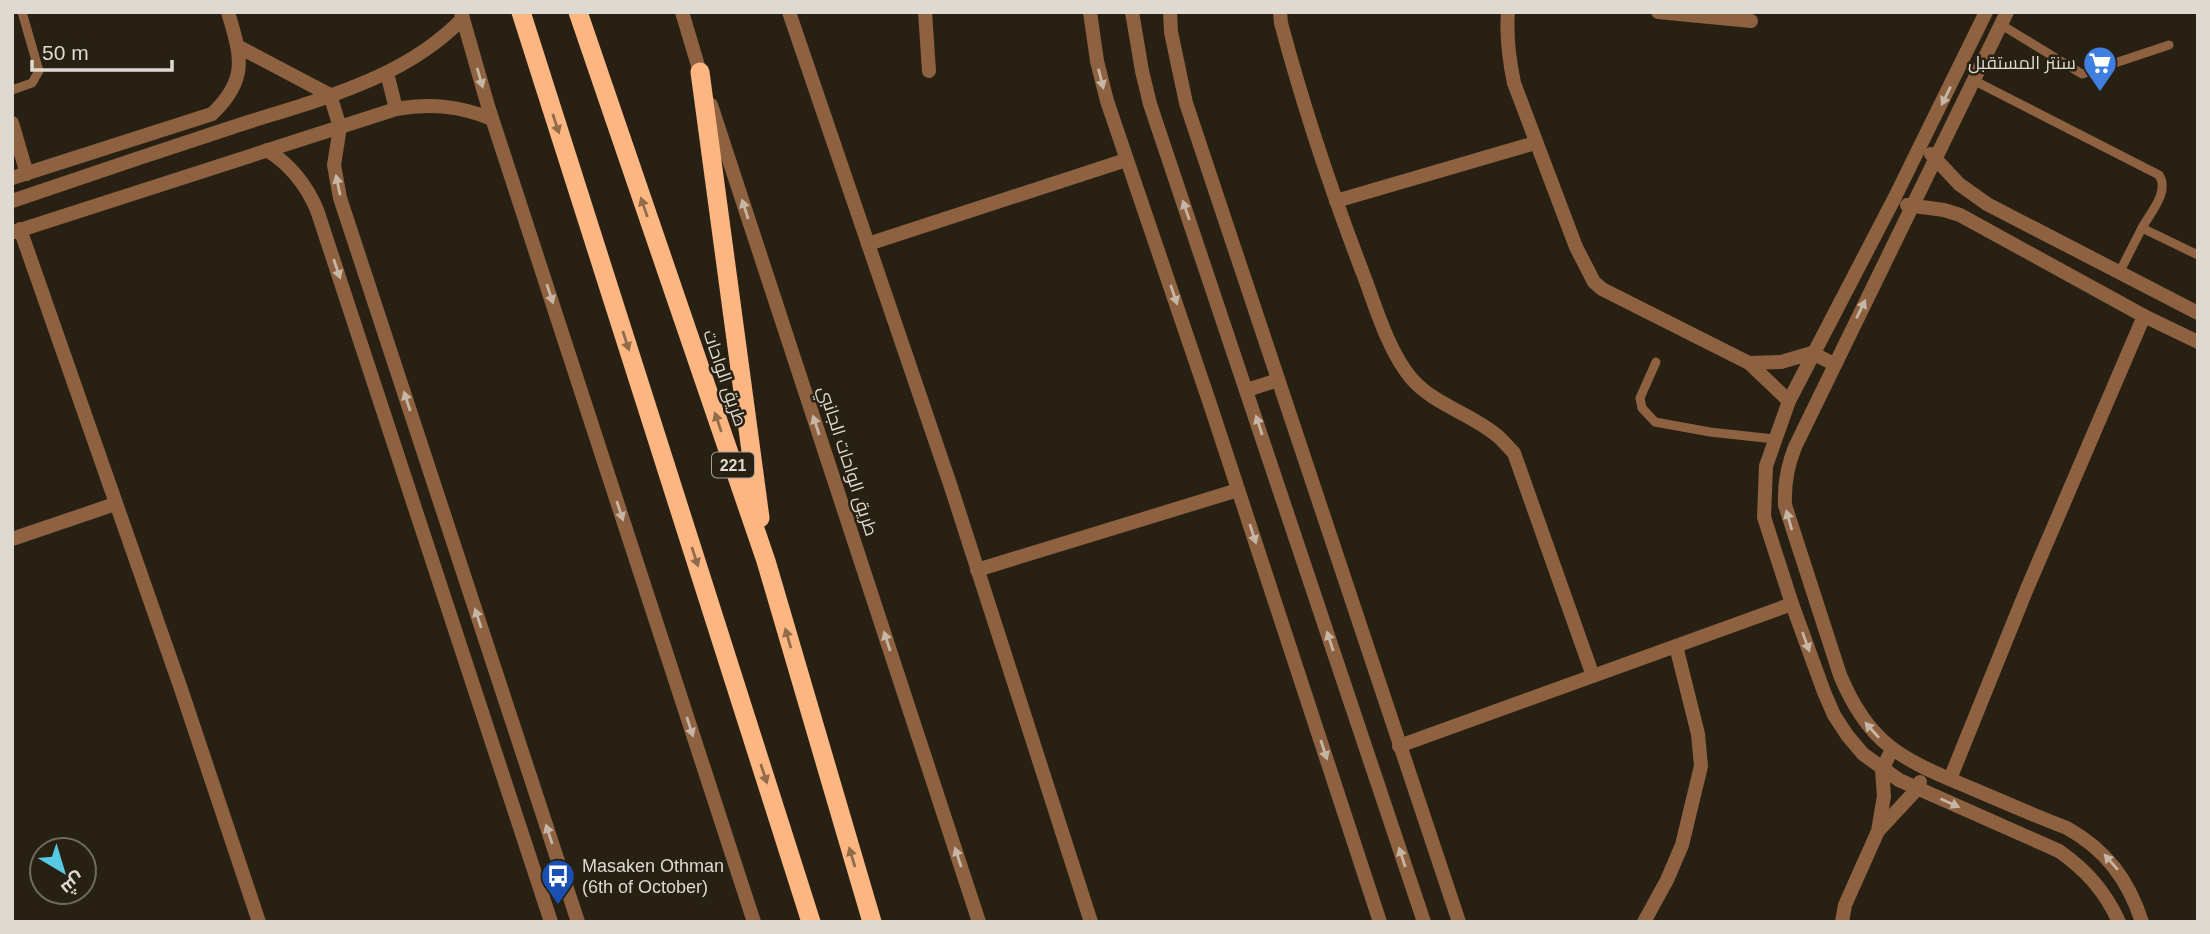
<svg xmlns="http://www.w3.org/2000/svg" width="2210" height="934" font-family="Arial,Cairo,sans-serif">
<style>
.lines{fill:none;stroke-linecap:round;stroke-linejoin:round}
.service{stroke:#8e6141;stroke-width:9}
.minor{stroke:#8e6141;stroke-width:14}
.tertiary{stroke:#8e6141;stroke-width:14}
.trunk{stroke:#fcb682;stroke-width:19}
.oneway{fill:#c6b6a6}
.oneway2{fill:#926c4a}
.labels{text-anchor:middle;stroke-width:5;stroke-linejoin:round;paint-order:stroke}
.shield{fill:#282113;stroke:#a7a298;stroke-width:2}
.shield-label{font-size:16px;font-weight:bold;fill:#dedad1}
.poi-label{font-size:18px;fill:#dedad1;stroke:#282113;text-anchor:end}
.street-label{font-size:18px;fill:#dedad1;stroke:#282113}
</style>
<rect width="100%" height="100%" fill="#282113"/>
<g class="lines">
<!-- service -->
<g class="service">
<path d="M2000 24 2082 74 2169 45"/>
<path d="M1973 80 2159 175C2170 192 2150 213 2142 228"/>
<path d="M12 90 32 83 39 71 22 12"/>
<path d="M2119 273 2142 228 2198 255"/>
<path d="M1656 362 1640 398 1642 408 1655 422 1710 432 1774 439"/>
</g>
<!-- minor -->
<g class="minor">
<path d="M789 12 951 487 1091 922"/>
<path d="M925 12 929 71"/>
<path d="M1170 12 1171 32 1186 103 1459 922"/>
<path d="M1280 12 1281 23C1304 109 1332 193 1364 276 1376 308 1389 352 1411 378 1433 404 1469 413 1495 434 1502 439 1508 447 1514 453L1593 676"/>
<path d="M1508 12C1506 36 1509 59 1514 83L1576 247 1594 282 1602 289 1749 363 1789 401"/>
<path d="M1658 12 1751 21"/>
<path d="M1986 12 1894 199 1789 401 1766 466 1764 517 1792 604 1824 692 1834 715 1847 735 1863 754 1899 780 2059 851C2086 870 2105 891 2119 922"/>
<path d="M2007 12 1795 447C1787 467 1784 484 1785 505L1840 675C1870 748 1905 760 1973 789 2004 802 2035 816 2067 828 2106 850 2128 879 2142 922"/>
<path d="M239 47 330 95 340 127 334 165 340 198 578 922"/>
<path d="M387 73 396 109"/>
<path d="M12 123 27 174"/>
<path d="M267 150C291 165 306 184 317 210L551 922"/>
<path d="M1931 154 1959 184 1987 204 2198 313"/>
<path d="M12 178 212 114C249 79 241 56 228 12"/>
<path d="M12 201C85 176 157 152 230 128 311 101 402 82 463 18"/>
<path d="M1336 201 1535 143"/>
<path d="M1907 205 1944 210 1960 215 2144 316 2198 342"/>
<path d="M20 229 180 686 259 922"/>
<path d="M14 232 396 109C431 103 460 106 492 119"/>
<path d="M868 244 1126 160"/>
<path d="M1749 363 1781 362 1812 353 1834 364"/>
<path d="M12 539 115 504"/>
<path d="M977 570 1238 490"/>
<path d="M1399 746 1792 604"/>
<path d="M1950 779 2026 591 2144 316"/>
<path d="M1879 830 1918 788 1920 782"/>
<path d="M1644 922 1667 880 1682 845 1701 766 1698 734 1676 646"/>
<path d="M1842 922 1845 905 1878 831 1884 796 1882 770 1892 749"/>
</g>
<!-- tertiary -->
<g class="tertiary">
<path d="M461 12 488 106 754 922"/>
<path d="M682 12 702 79"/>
<path d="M1090 12 1097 61 1107 101 1209 401 1380 922"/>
<path d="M1132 12 1142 71 1150 104 1424 922"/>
<path d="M711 105 979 922"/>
<path d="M1247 390 1278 380"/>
</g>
<!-- trunk -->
<g class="trunk">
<path d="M521 12 811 922"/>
<path d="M578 12 766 561 872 922"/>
<path d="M700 72 760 518"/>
</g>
</g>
<!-- one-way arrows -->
<defs><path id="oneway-solid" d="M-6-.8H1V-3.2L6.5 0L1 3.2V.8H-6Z" transform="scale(1.75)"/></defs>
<g class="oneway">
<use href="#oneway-solid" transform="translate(480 78) rotate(74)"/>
<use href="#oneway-solid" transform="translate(1101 79) rotate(76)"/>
<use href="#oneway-solid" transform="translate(1946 96) rotate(116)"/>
<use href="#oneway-solid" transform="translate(338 185) rotate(-102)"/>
<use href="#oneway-solid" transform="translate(745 209) rotate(-108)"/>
<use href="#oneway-solid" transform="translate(1186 210) rotate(-109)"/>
<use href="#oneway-solid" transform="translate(337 269) rotate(71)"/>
<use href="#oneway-solid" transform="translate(550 294) rotate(72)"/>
<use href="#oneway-solid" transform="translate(1174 295) rotate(71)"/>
<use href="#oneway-solid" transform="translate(1861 309) rotate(-64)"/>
<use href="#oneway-solid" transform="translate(407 401) rotate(-108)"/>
<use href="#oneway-solid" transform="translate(816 425) rotate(-108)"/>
<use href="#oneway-solid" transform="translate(1259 425) rotate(-108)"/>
<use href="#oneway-solid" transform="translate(620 511) rotate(72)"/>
<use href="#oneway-solid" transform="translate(1789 520) rotate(-106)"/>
<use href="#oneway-solid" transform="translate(1253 534) rotate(72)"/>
<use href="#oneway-solid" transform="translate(478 618) rotate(-108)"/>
<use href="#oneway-solid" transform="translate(887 641) rotate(-108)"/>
<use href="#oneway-solid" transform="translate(1330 641) rotate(-108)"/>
<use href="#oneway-solid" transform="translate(1806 642) rotate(70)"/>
<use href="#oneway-solid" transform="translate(690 727) rotate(72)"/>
<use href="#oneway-solid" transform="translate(1872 730) rotate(-132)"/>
<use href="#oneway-solid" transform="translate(1324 750) rotate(72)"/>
<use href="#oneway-solid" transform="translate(1950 803) rotate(24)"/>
<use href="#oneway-solid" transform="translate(549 834) rotate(-108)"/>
<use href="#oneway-solid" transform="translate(958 857) rotate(-108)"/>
<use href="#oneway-solid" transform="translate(1402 857) rotate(-108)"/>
<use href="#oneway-solid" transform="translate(2111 862) rotate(-131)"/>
</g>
<g class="oneway2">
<use href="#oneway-solid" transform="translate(556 124) rotate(72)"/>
<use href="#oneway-solid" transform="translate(644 207) rotate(-109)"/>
<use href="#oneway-solid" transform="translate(626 341) rotate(72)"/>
<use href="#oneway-solid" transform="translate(718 422) rotate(-109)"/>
<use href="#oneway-solid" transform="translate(695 557) rotate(72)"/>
<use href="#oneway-solid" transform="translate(788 638) rotate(-106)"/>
<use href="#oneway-solid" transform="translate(764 774) rotate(72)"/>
<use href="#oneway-solid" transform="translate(852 857) rotate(-107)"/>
</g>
<!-- icons -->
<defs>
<g id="supermarket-pin" transform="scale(1.75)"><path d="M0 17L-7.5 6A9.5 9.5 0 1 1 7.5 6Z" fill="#3f7fe0" stroke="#282113"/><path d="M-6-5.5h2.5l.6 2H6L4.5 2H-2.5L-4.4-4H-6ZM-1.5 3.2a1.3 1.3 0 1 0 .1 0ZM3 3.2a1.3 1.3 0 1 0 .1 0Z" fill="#fff"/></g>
<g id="bus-pin" transform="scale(1.75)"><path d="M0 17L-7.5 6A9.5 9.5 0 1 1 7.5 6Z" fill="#1a4fb4" stroke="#282113"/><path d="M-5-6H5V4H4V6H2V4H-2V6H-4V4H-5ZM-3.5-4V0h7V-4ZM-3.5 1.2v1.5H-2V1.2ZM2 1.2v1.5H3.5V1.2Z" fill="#fff"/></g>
</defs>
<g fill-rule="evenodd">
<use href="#supermarket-pin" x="2100" y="63"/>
<use href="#bus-pin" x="558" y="876"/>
</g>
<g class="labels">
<!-- shield labels -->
<rect class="shield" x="712" y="452.5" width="42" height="25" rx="5"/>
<g class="shield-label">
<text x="733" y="471">221</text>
</g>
<!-- poi labels -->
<g class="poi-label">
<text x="2076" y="69">سنتر المستقبل</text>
<text x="582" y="872" text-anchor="start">Masaken Othman<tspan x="582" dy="21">(6th of October)</tspan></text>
</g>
<!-- street labels -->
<g class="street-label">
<text transform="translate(725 378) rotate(71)" y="6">طريق الواحات</text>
<text transform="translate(848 461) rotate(72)" y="6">طريق الواحات الجانبي</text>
</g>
</g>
<!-- border -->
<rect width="2210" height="934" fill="none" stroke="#dedad1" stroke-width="28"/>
<!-- north arrow -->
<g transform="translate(63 871) rotate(142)"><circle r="33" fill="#282113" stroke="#716b5f" stroke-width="2"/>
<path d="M0-5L12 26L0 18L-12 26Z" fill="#57c9e2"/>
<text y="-10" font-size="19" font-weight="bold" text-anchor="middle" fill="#dedad1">ش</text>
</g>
<!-- scale -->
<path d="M32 60v10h140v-10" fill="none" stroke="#dedad1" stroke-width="3.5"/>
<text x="42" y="60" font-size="21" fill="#dedad1" stroke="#282113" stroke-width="5" paint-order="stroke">50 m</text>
</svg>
